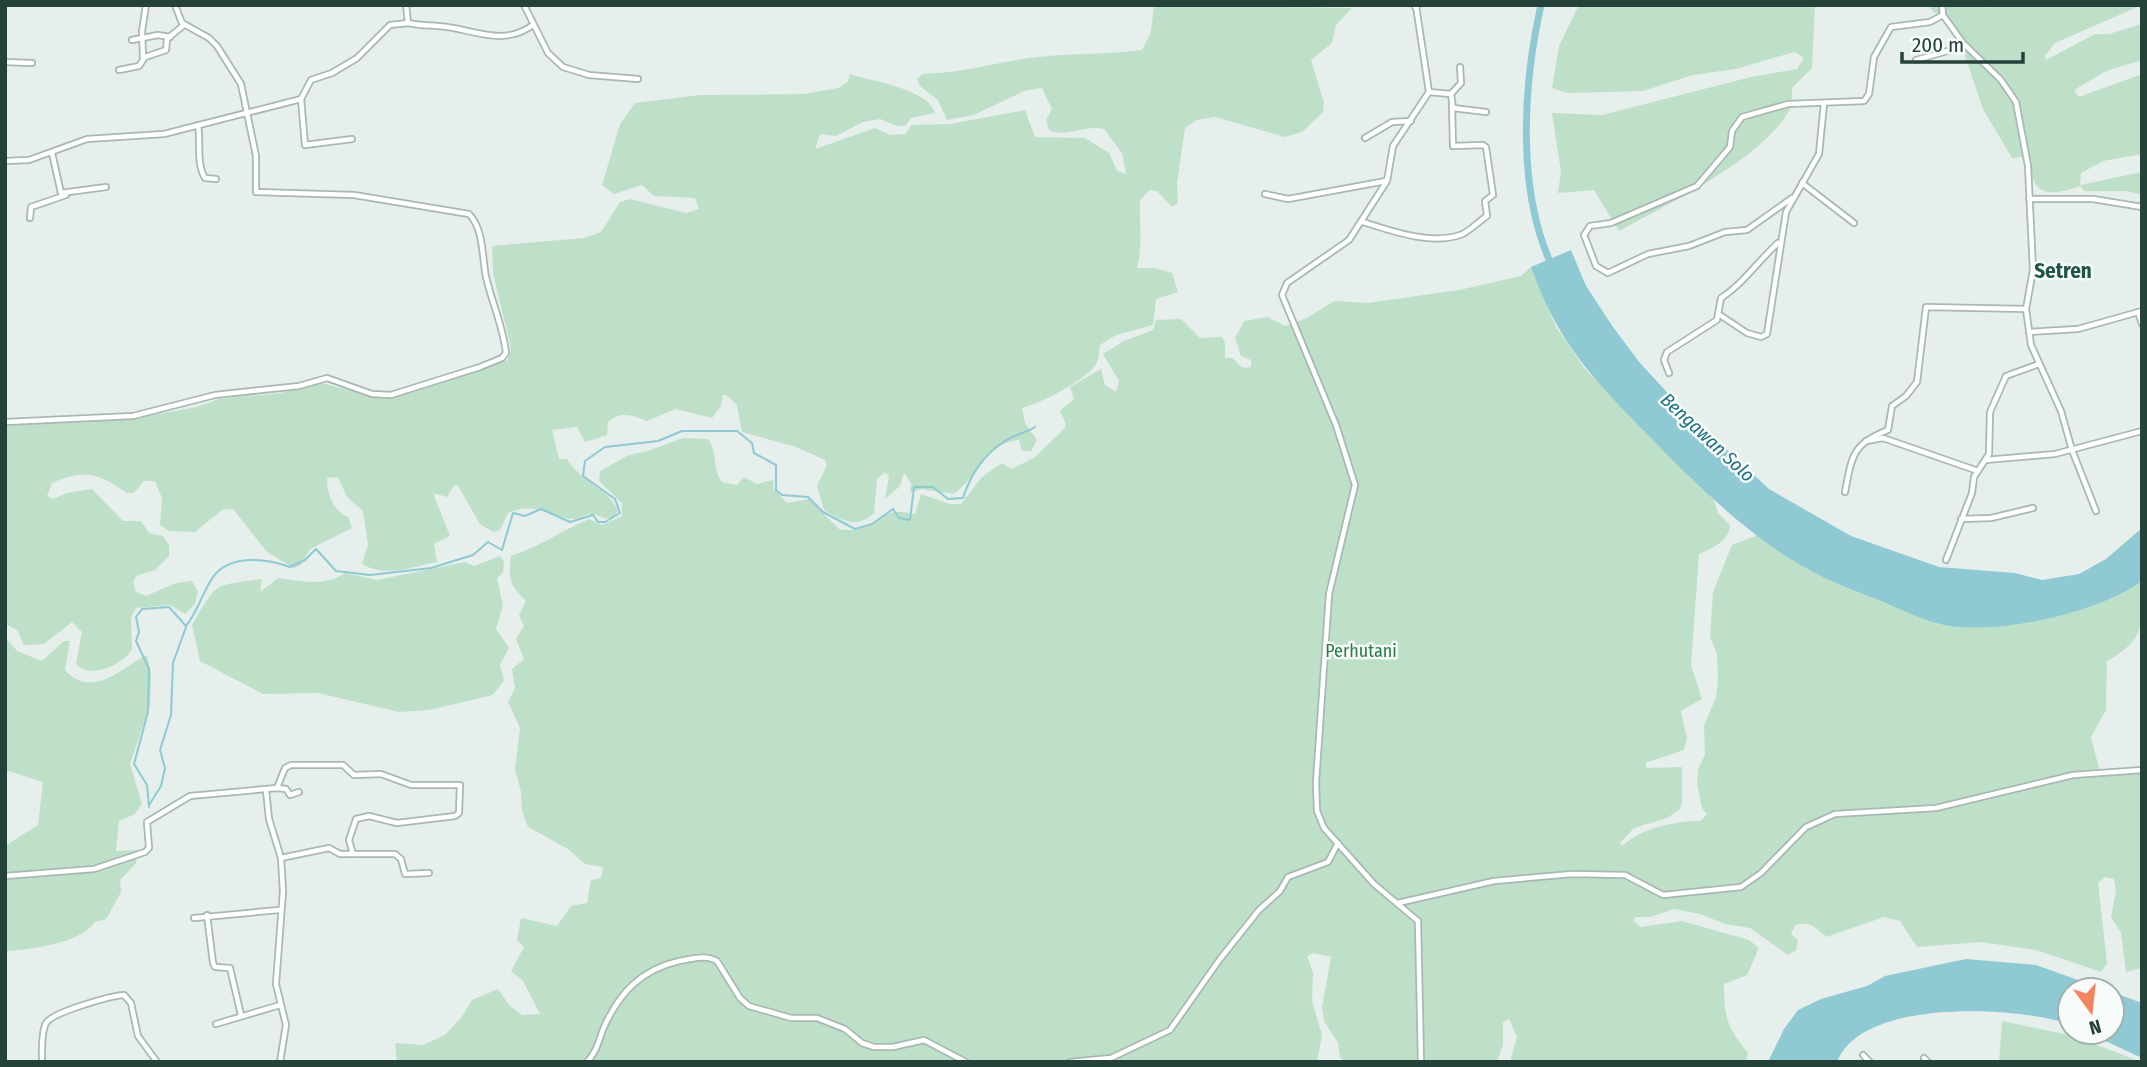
<svg xmlns="http://www.w3.org/2000/svg" width="2147" height="1067" font-family="'Fira Sans Condensed',sans-serif">
<style>
.green{fill:#bfe0c8}
.water{fill:#8ec9d4}
.lines{fill:none;stroke-linecap:round;stroke-linejoin:round}
.stream{stroke:#8ec9d4;stroke-width:2}
.river{stroke:#8ec9d4;stroke-width:7}
.minor-casing{stroke:#a8b8b2;stroke-width:8}
.secondary-casing{stroke:#a4bbb3;stroke-width:10}
.minor{stroke:#fff;stroke-width:4.5}
.secondary{stroke:#fff;stroke-width:7}
.labels{text-anchor:middle;stroke-width:5;stroke-linejoin:round;paint-order:stroke}
.park-label{font-size:18px;fill:#2d7a4b;stroke:#f7fbf9}
.water-label{font-size:19px;font-style:italic;fill:#1c6f80;stroke:#f7fbf9}
.quarter-label{font-size:21px;font-weight:bold;fill:#1f5548;stroke:#f7fbf9}
</style>
<rect width="100%" height="100%" fill="#e6efeb"/>
<!-- green -->
<g class="green">
<path d="M1154 5 1352 8 1336 25 1332 43 1311 60 1324 103 1323 112 1302 132 1285 137 1215 117 1197 120 1185 128 1177 183 1178 203 1172 207 1157 191 1150 190 1140 200C1139 223 1143 246 1137 268H1155L1172 273 1178 292 1156 299 1153 325 1116 335 1100 345C1099 350 1099 357 1097 362 1090 379 1039 404 1022 408L1025 423 1037 440 1031 451H1022L1019 440C987 443 977 477 954 494L921 489 910 493 911 483 904 473 900 486 885 499 889 476 885 472 877 479 874 513C856 529 843 521 824 510L817 486 827 465 825 460 796 447 742 432 737 405 726 395H723L721 406 712 418 676 409 647 421C633 415 620 411 608 422L607 435 585 442 577 427 552 430 559 459H567C580 481 609 489 618 511L613 518C603 520 600 515 591 514 586 514 580 519 574 519 552 519 537 500 508 513L500 530 493 532 480 524 458 486 454 485 447 497 433 493 450 536 434 544 437 562C411 567 387 578 362 564L368 545 364 517 362 510 347 497 338 477 327 478C327 495 333 510 348 517L352 528 310 549 301 565 294 568 267 552 233 509 222 510 195 532 169 531 160 525 162 498 155 481H144L134 493H127C99 474 86 468 52 483L47 496 53 499 67 493 92 489 123 521H141L149 533 163 536 169 545V556L155 570 136 576 133 582 136 592 146 596 176 583 192 581 198 592 195 604 185 614 170 605 136 608 131 618 132 649C123 665 90 680 76 664L82 632 72 622 44 644 24 645 17 630 5 624V426L147 416 197 407 219 399 280 393 321 383 377 397 411 393 508 360 511 348 493 273 492 246 584 238 601 232 620 202 630 199 686 213 699 209 695 198 654 196 642 185 614 194 602 185 620 124 635 103 700 95 804 94 838 88 848 82 850 74C871 81 929 89 935 113L911 118 906 125 897 126 880 119 863 122 836 136 820 134 815 149 875 128 890 135 906 134 911 125 950 124 1025 110 1035 137 1085 138 1109 153 1117 171 1126 174 1122 153 1104 129C1086 124 1065 138 1049 130L1046 120 1052 109 1042 88 1024 91 974 115 947 120 938 100 920 86 917 79 922 74C962 73 990 64 1029 58 1066 53 1104 55 1142 50L1151 32Z"/>
<path d="M1579 5H1815L1812 68 1792 88C1792 95 1793 104 1790 109 1763 159 1668 204 1619 231L1594 190 1558 193 1561 172 1552 113 1602 115 1751 77 1797 69 1804 58 1794 52 1736 69 1693 75 1643 91 1568 93 1552 88 1559 46Z"/>
<path d="M1927 5H1986L1987 8 1992 5H2142L2055 43 2045 56 2046 60 2095 34H2109L2142 24V60L2106 71 2074 90 2079 97 2142 74V154L2103 161 2081 173 2080 185 2142 172V195L2127 191H2084L2080 186C2044 199 2031 193 2029 156L2012 158 1983 109 1963 50 1966 42 1945 13H1935Z"/>
<path d="M1531 267 1556 327 1585 369 1714 500 1718 513 1730 525C1729 541 1713 548 1699 554L1691 665 1702 699 1681 711 1687 739 1684 750 1645 763 1647 768 1682 767V803L1679 810 1667 818 1634 828 1620 843 1622 846C1642 828 1674 821 1700 821L1707 814 1702 808 1697 784 1698 770 1705 754 1704 725 1716 698 1718 680 1717 654 1710 637 1713 592 1732 545 1758 535 1824 577 1951 625 1966 627 2136 585 2142 581C2142 623 2147 639 2107 661L2106 710 2091 737 2101 776 2142 773V968L2126 972 2121 933 2111 917 2116 891 2114 879 2105 877 2098 883 2107 963 2101 972 2036 950 1981 942 1917 947 1900 921 1884 917 1826 937C1815 927 1810 921 1795 925L1791 934 1798 940 1796 950 1788 955 1750 928 1725 924 1700 914 1674 909 1650 917H1636L1633 921 1641 927 1682 921 1749 940 1759 948 1747 975 1724 984C1724 1018 1727 1027 1748 1053L1746 1062H1510L1517 1037 1509 1019 1503 1022V1045L1497 1062H1346L1340 1058 1338 1043 1324 1021 1322 1007 1331 957 1314 953 1307 956 1313 973 1312 1001 1322 1035 1317 1062H397L395 1043 423 1045 445 1035 461 1018 472 1000 498 989 509 1005 522 1015 540 1014 523 981 511 971 524 947 517 940 521 918 557 926 571 906 587 903 591 880 601 878 603 867 585 864 568 849 528 827 522 811 521 792 515 769 520 728 508 702 515 688 512 669 524 659 516 639 524 626 519 615 526 601C510 585 508 580 511 556 541 546 561 531 589 519L602 525 622 516V503L599 481 600 471 629 455 648 451 683 438 708 439C718 452 712 469 722 482L737 485 744 477 757 484 773 480 774 489 787 503 809 499 839 529C875 535 875 512 898 512 902 511 909 514 915 514L921 494 950 504H961L982 477 1002 463 1012 469 1035 457 1064 429 1066 424 1060 411 1074 399 1070 387 1101 369 1105 385 1116 392 1119 381 1103 354 1124 341 1153 330 1156 320 1181 319 1200 338 1222 337 1225 343V358H1232C1239 363 1240 370 1251 367V360L1241 356 1235 338 1244 321 1268 317 1285 326 1307 318 1334 301 1368 303 1459 290 1521 276Z"/>
<path d="M500 556 504 561 503 572 497 579 503 605 496 629 509 648 500 665 504 680 493 695 429 710 399 712 318 693 263 694 200 661 192 625C218 582 211 586 262 579L260 592 278 578C300 581 326 587 345 573L377 580 465 562 474 566Z"/>
<path d="M5 637 17 651 42 661 64 641H70L65 670C92 700 121 668 147 655L151 674 150 705 130 764 142 804 135 814 119 821 116 851 138 850 136 863 120 880 121 892 106 919 95 922C81 943 30 950 5 951V846L38 825 43 782 5 770Z"/>
<path d="M2002 1021 2074 1036 2141 1062H1999Z"/>
</g>
<!-- water -->
<g class="water">
<path d="M1571 250 1586 286 1613 327 1640 363 1676 402 1769 489 1851 536 1939 567 2015 573 2042 580 2079 574 2106 559 2142 528V581C2096 614 1987 639 1933 622 1916 617 1900 609 1884 602 1864 594 1844 587 1825 578 1756 545 1700 488 1648 435 1592 377 1559 345 1531 267Z"/>
<path d="M1966 959 2036 965 2106 990H2070V1024C2017 1007 1862 997 1837 1062H1768L1784 1029 1798 1010 1821 999 1867 986 1885 976Z"/>
<path d="M2112 992 2142 1003V1058L2086 1032H2112Z"/>
</g>
<g class="lines">
<!-- stream -->
<g class="stream">
<path d="M149 805 161 786 165 768 160 750 171 715 173 663 186 627"/>
<path d="M149 807 147 785 134 764 148 712 149 669 136 641 139 632 136 617 142 609 169 607 186 626C197 612 201 597 210 582 225 553 265 558 290 567L305 560 316 549 336 571 370 575 431 568 473 555 488 542 502 550 513 513 525 516 541 509 570 522 593 515 598 522H605L620 513 615 499 583 476 585 461 605 447 658 441 682 431H737L752 443 754 453 776 465V490L782 495 808 497 823 512 855 529 872 524 893 509 899 518 910 520 914 487H933L948 499 963 498C970 475 985 453 1005 441 1014 435 1025 433 1035 427"/>
</g>
<!-- river -->
<path class="river" d="M1541 5C1523 85 1516 192 1553 268"/>
<!-- minor casing -->
<g class="minor-casing">
<g id="minor">
<path d="M524 5 548 53 563 67 589 75 638 79"/>
<path d="M1942 5 1943 15 1963 43 2001 80 2016 102 2028 166 2033 270 2026 309 2031 345 2061 411 2072 450 2096 511"/>
<path d="M1416 6 1429 92 1393 146 1387 181 1349 240 1287 283 1282 295 1336 425 1355 485 1329 594 1316 782 1317 811 1324 828 1374 884 1418 921 1421 1062"/>
<path d="M408 23C421 26 433 25 447 27 477 31 504 46 533 25"/>
<path d="M132 40 158 35 170 37"/>
<path d="M143 58 142 31 146 5"/>
<path d="M1916 60 1965 46"/>
<path d="M5 62 32 63"/>
<path d="M1460 67 1461 83 1451 94 1453 108 1486 112"/>
<path d="M119 70 139 66 145 57 166 50 167 39 184 25"/>
<path d="M1429 92 1451 94"/>
<path d="M301 99 305 145 352 139"/>
<path d="M198 125C201 143 196 164 205 178L216 179"/>
<path d="M1365 138 1392 122 1411 121"/>
<path d="M52 153 61 193 106 187"/>
<path d="M5 161 29 160 87 139 164 134 301 99 311 80 332 73 357 58 390 25 408 23 406 5"/>
<path d="M1802 183 1854 223"/>
<path d="M1265 194 1288 199 1386 181"/>
<path d="M1792 198 1747 230 1725 232 1689 246 1648 254 1608 273 1596 266 1584 235 1590 226 1611 223 1697 186 1730 147 1732 131 1742 117 1788 104 1864 101 1869 94 1874 57 1891 27 1930 22 1943 15"/>
<path d="M2029 199H2093L2142 207"/>
<path d="M30 218 31 207 66 195"/>
<path d="M1363 222C1392 231 1430 245 1460 235 1469 232 1479 221 1487 216L1485 201 1493 195 1486 147 1483 145 1453 146 1452 106"/>
<path d="M2138 312 2142 324"/>
<path d="M1720 315 1747 333 1761 337 1767 334 1786 212 1819 154 1824 103"/>
<path d="M2029 332 2078 329 2142 311"/>
<path d="M1669 373 1664 360 1667 352 1717 320 1721 298C1743 284 1758 261 1778 243"/>
<path d="M5 422 133 416 215 395 299 386 327 378 372 394 391 395 480 367 502 358 506 353C503 326 492 303 486 277 482 258 484 229 469 214L354 195 256 192V156L241 84 217 46 209 38 182 23 175 5"/>
<path d="M1866 441 1883 438 1978 471"/>
<path d="M1986 460 2055 454 2142 431"/>
<path d="M1845 492C1852 456 1852 444 1888 430L1892 406 1906 396 1917 382 1926 307 2026 309"/>
<path d="M1961 519 1991 518 2033 508"/>
<path d="M1946 560 1972 493 1974 477 1989 454 1990 412 2006 376 2039 364"/>
<path d="M277 788 285 768 291 765H343L354 775 381 774 411 785H460L459 813 455 816 397 823 369 816 356 819 349 840 353 854"/>
<path d="M266 790 269 819 281 858 283 891 276 984 286 1025 280 1062"/>
<path d="M281 858 329 848 340 854H395L401 859 405 874 429 873"/>
<path d="M5 876 94 869 145 852 149 848 147 822 190 796 277 788 286 789 290 795 299 792"/>
<path d="M1398 903 1494 881 1572 874 1625 875 1663 895 1741 887 1761 873 1806 827 1835 814 1936 808 2073 775 2142 770"/>
<path d="M207 915 213 963 215 967 230 968 241 1015"/>
<path d="M194 918 279 910"/>
<path d="M216 1024 280 1005"/>
<path d="M1863 1055 1870 1062"/>
<path d="M1924 1058 1928 1062"/>
<path d="M42 1062C42 1051 41 1033 46 1023 53 1012 110 996 124 995L131 1003 138 1036 157 1062"/>
<path d="M587 1062C597 1052 599 1039 604 1027 620 992 641 970 679 961 692 959 705 954 717 961L740 998 749 1006 791 1018H817L845 1029 862 1043 874 1047H893L924 1040 966 1062"/>
<path d="M1070 1062 1111 1058 1170 1030 1220 959 1259 910 1280 891 1288 877 1328 862 1338 843"/>
</g>
</g>
<!-- secondary casing -->
<g class="secondary-casing">
<path id="secondary" d="M1415 5 1416 6"/>
</g>
<!-- minor -->
<use href="#minor" class="minor"/>
<!-- secondary -->
<use href="#secondary" class="secondary"/>
</g>
<g class="labels">
<!-- park labels -->
<g class="park-label">
<text x="1361" y="657">Perhutani</text>
</g>
<!-- water labels -->
<g class="water-label">
<text transform="translate(1708 437) rotate(43)" y="7">Bengawan Solo</text>
</g>
<!-- quarter labels -->
<g class="quarter-label">
<text x="2063" y="278">Setren</text>
</g>
</g>
<!-- border -->
<rect width="2147" height="1067" fill="none" stroke="#24423a" stroke-width="14"/>
<!-- north arrow -->
<g transform="translate(2091 1011) rotate(165)"><circle r="33" fill="#f7fbf9" stroke="#a3b1ad" stroke-width="2"/>
<path d="M0-5L12 26L0 18L-12 26Z" fill="#f4845f"/>
<text y="-10" font-size="19" font-weight="bold" text-anchor="middle" fill="#24423a">N</text>
</g>
<!-- scale -->
<path d="M1902 52v10h121v-10" fill="none" stroke="#24423a" stroke-width="3.5"/>
<text x="1912" y="52" font-size="21" fill="#24423a" stroke="#f7fbf9" stroke-width="5" paint-order="stroke">200 m</text>
</svg>
